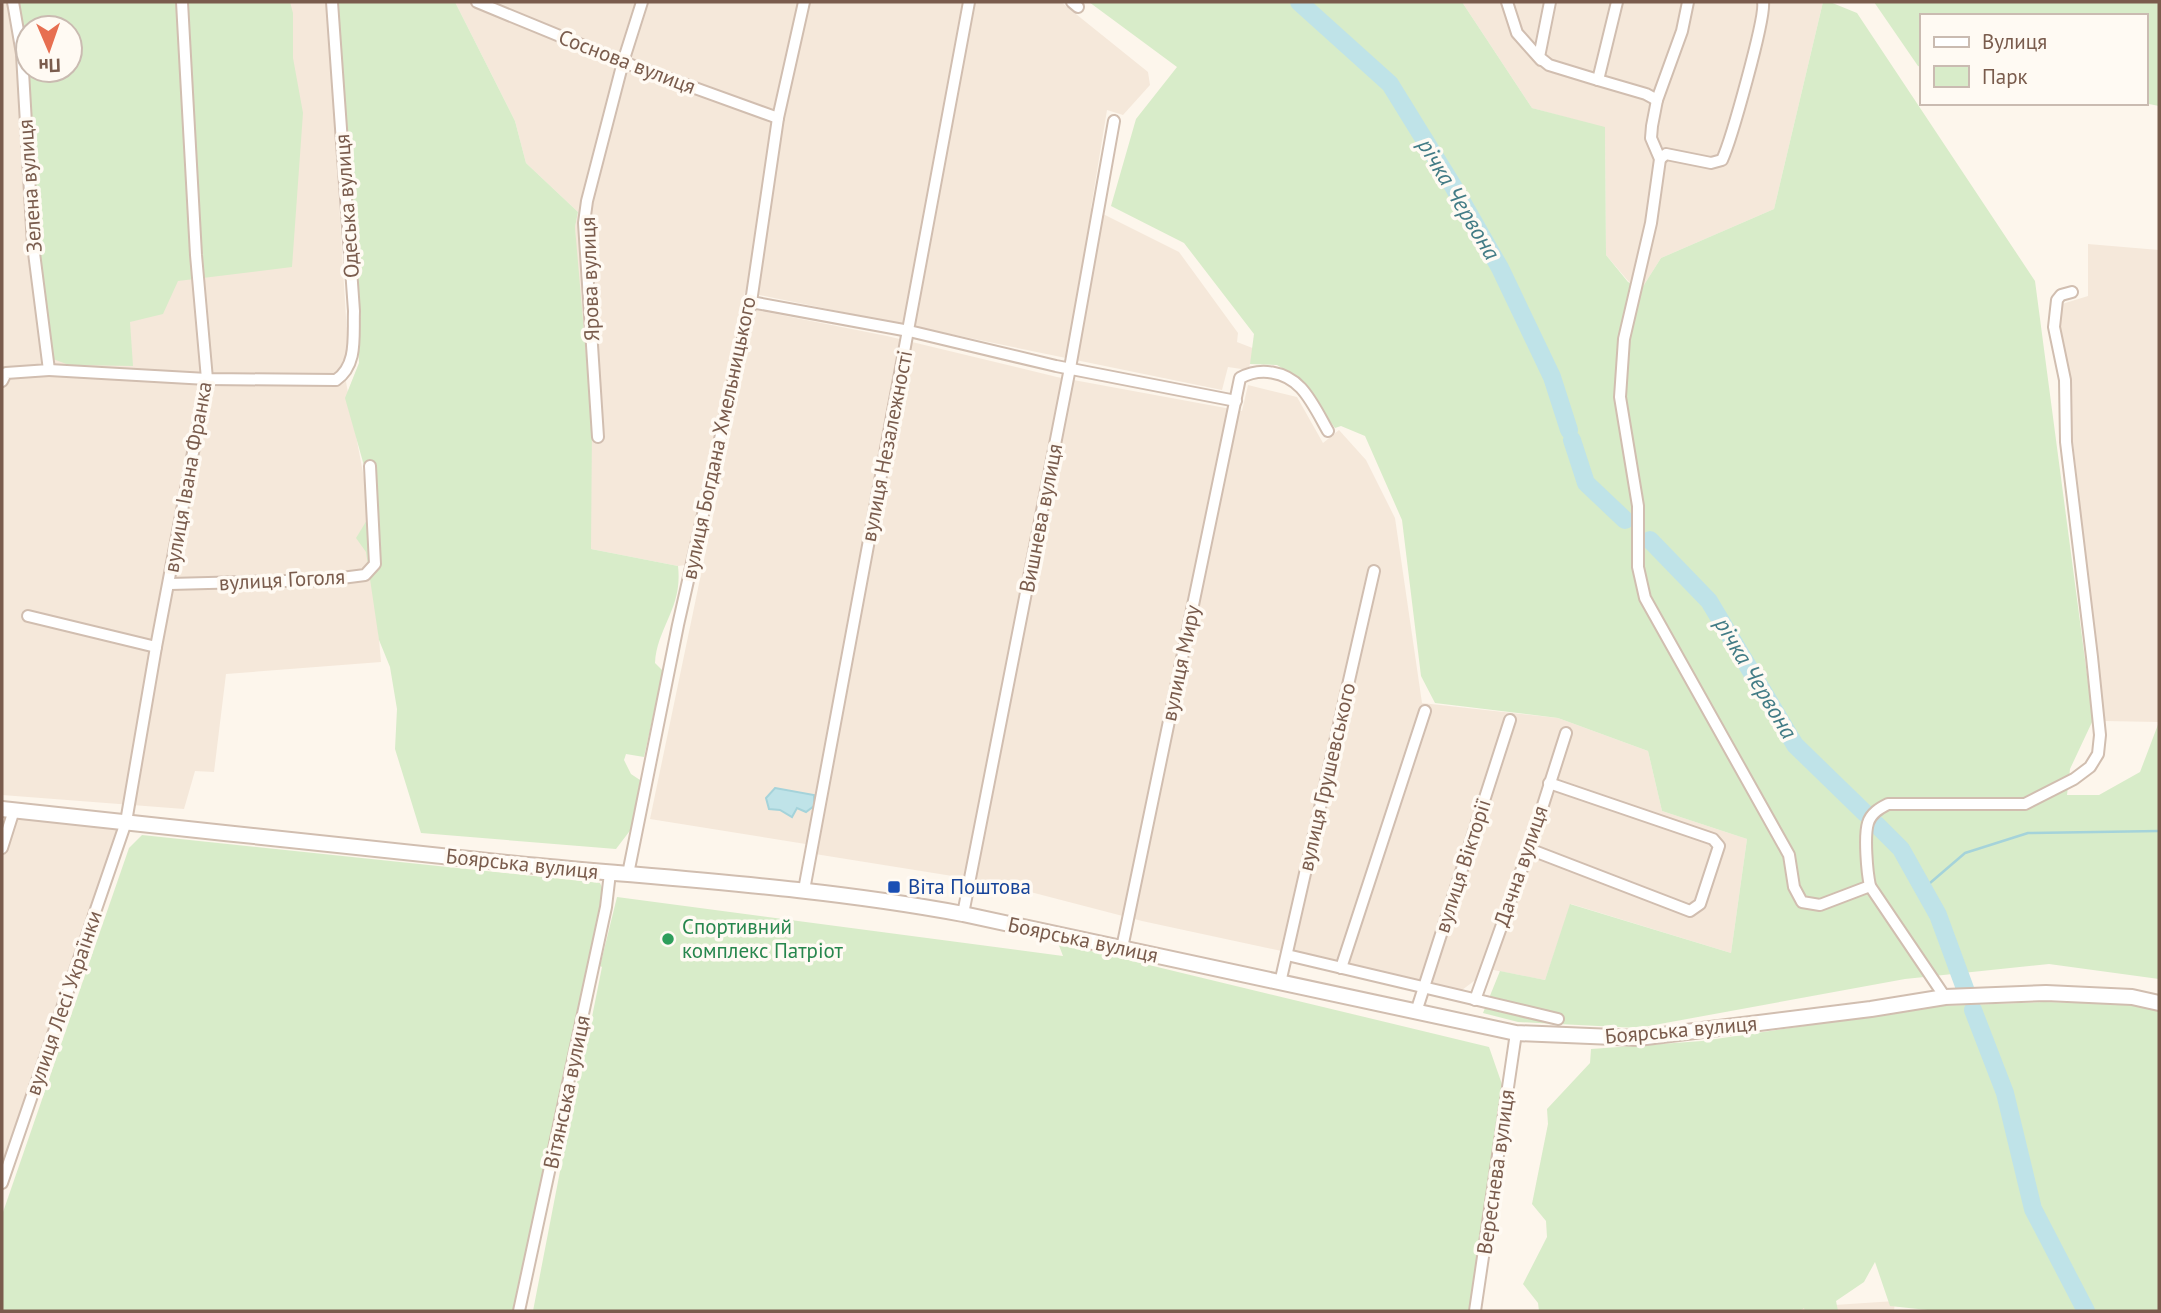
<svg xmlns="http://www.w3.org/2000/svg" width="2161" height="1313" font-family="'PT Sans',sans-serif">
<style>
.residential{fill:#f5e8da;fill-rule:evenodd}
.green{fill:#d8ecc9;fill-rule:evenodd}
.water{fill:#bfe3e8;stroke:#a5d3da;stroke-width:2}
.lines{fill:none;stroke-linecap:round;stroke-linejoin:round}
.stream{stroke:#a5d3da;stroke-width:2.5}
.river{stroke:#bfe3e8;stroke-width:18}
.minor-casing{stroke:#d1beb0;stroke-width:14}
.tertiary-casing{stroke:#d1beb0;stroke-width:18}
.minor{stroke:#fff;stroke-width:10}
.tertiary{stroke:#fff;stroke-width:14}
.transit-dot{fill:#1a4fb4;stroke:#fffaf3;stroke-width:2.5}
.leisure-dot{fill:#2e9e5b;stroke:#fffaf3;stroke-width:2.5}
.labels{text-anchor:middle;stroke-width:7;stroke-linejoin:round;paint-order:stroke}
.street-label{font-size:21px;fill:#7a5c4d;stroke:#fffaf3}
.transit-label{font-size:21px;fill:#164399;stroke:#fffaf3;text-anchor:start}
.leisure-label{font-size:21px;fill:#27864d;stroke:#fffaf3;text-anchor:start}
.water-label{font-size:23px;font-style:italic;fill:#437c86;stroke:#fffaf3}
</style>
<rect width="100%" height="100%" fill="#fdf6ec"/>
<!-- residential -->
<g class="residential">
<path d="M2 2H327L348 351 344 371 366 489 381 662 226 674 214 772 195 771 184 809 2 795ZM28 28H70V70H28Z"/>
<path d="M455 2H1061L1148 72 1150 85 1123 115 1107 110 1091 208 1179 252 1238 333 1237 342 1255 349 1248 370 1228 367 1222 390 745 292 686 565 678 566 591 549 575 227 578 212 526 163 515 121Z"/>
<path d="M1462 2H1823L1774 209 1661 258 1642 288 1629 282 1606 255 1605 128 1532 108Z"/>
<path d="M2088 244 2159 250V722L2104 721 2069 407 2057 322 2062 304 2088 296Z"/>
<path d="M756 310 887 336 1057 377 1242 411 1248 385 1297 397 1323 443 1339 430 1366 460 1395 518 1422 703 1558 718 1648 751 1662 811 1747 839 1731 953 1571 904 1545 980 1483 968 1478 978 1462 990 1142 921 996 883 815 854 818 846 650 819Z"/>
<path d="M2 815 118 829 2 1180Z"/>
<path d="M1895 1301 1894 1311H1800L1804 1307Z"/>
</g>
<!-- green -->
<g class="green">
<path d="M19 2H290L293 13V58L303 113 292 267 178 281 163 314 130 322 133 366 69 365 53 359 39 245ZM28 28H70V70H28Z"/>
<path d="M338 2H455L515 121 526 163 578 212 575 227 592 426 591 549 678 566C683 608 657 627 655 663L663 671 644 757 626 754 624 760 631 774 640 780 632 828 616 849 421 833 395 749 397 709 390 667 379 640 366 552 356 538 367 520 370 487 345 398 359 363Z"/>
<path d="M1089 2H1462L1532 108 1605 127 1606 255 1628 282 1642 288 1661 258 1774 209 1823 2H1830L1857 13 2035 281 2093 720 2070 769 2067 795H2099L2140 772 2159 722V979L2049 964 1905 979 1638 1028 1518 1022 1483 1013 1500 971 1545 980 1570 904 1731 953 1747 839 1662 811 1648 751 1558 718 1435 703 1421 676 1402 520 1365 436 1341 426 1335 428 1298 378 1277 365 1250 364 1254 334 1184 243 1111 206 1136 119 1177 67Z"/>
<path d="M1874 2H2159V106L2144 103 2145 16H1921V67L1918 66Z"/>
<path d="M142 835 600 883 609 904 520 1311H2V1215L129 848Z"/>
<path d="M617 897 1063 956 1058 943 1489 1047 1505 1093 1473 1311H533L584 1047H586L602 967 600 966Z"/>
<path d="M2044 1002 2131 1004 2159 1007V1311H1937L1890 1306 1875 1262 1864 1282 1836 1301 1838 1311H1805L1804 1308 1800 1311H1539L1538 1303 1523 1284 1547 1237 1546 1221 1532 1204 1548 1124 1547 1109 1590 1063 1591 1049 1702 1041 1939 1006Z"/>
</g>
<!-- water -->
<path class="water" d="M775 788 814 795V806L806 812 797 808 792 817 780 810 769 809 766 798Z"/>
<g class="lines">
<!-- stream -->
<path class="stream" d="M1923 889 1965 853 2028 833 2159 831"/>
<!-- river -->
<g class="river">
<path d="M1299 2 1390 84 1453 186 1500 268 1552 377 1569 430"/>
<path d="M1572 440 1586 483 1625 520"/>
<path d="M1650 540 1709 601 1795 745 1865 813"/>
<path d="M1876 824 1901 849 1938 915 1967 994"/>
<path d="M1973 1010 2005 1093 2033 1209 2086 1311"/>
</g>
<!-- minor casing -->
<g class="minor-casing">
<g id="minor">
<path d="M477 2 623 62 778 118"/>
<path d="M1072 2 1078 7"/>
<path d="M1507 2 1517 33 1541 60"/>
<path d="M1550 2 1539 57 1549 65 1598 80"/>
<path d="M1617 2 1598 80 1646 94 1657 100"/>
<path d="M1688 2 1682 31 1657 100 1652 126 1651 138 1660 159 1651 223 1624 339 1620 397 1638 506V567L1645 598 1789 855 1794 887 1802 902 1820 905 1870 886"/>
<path d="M1660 159 1666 154 1711 163 1722 160C1731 141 1766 17 1763 2"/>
<path d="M751 302 909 331 1056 366 1236 401"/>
<path d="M49 370 207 379 336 380C358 365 353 336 354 311L332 2"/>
<path d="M2 381 6 373 49 370 33 245 22 54 13 2"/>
<path d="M598 437 584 223 587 201 623 62 642 2"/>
<path d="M170 584 326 580 365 575 375 564 370 466"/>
<path d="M28 616 156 647"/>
<path d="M2 848 14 810"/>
<path d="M1529 849 1690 911 1700 904 1719 846 1713 839 1549 783"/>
<path d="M628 874 678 625 751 302 778 118 804 2"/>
<path d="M804 890 969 2"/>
<path d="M963 914 1070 368 1114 121"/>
<path d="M1122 948 1240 378C1260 367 1285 371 1301 388 1312 400 1320 417 1328 431"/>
<path d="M1287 955 1558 1019"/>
<path d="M1341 968 1425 711"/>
<path d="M1280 983 1374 571"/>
<path d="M1945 997 1870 886C1867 872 1864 836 1868 823 1871 813 1880 808 1888 804H2025L2074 779 2090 767 2098 754 2100 735 2092 657 2066 442 2065 380 2054 327 2057 300 2061 295 2072 292"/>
<path d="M1475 1000 1529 849 1566 733"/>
<path d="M1416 1012 1510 720"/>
<path d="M2 1183 126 822 156 647 207 379 196 255 182 2"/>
<path d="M519 1311 606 907 610 873"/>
<path d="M1475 1311 1516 1033"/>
</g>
</g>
<!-- tertiary casing -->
<g class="tertiary-casing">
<path id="tertiary" d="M2 809C177 827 352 848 527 865 673 879 819 887 963 914L1516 1033 1638 1038 1871 1009 1945 997 2046 993 2132 997 2159 1003"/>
</g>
<!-- minor -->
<use href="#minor" class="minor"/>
<!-- tertiary -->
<use href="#tertiary" class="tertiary"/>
</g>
<!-- markers -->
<rect class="transit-dot" x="887" y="880" width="14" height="14" rx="3.5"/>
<circle class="leisure-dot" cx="668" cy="939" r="7"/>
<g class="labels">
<!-- street labels -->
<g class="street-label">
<text transform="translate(627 62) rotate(21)" y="7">Соснова вулиця</text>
<text transform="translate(30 186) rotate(-94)" y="7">Зелена вулиця</text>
<text transform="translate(347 206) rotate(-94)" y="7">Одеська вулиця</text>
<text transform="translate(590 279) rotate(-92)" y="7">Ярова вулиця</text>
<text transform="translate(719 438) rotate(-78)" y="7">вулиця Богдана Хмельницького</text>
<text transform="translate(887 446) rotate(-79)" y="7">вулиця Незалежності</text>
<text transform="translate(188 477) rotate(-80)" y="7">вулиця Івана Франка</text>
<text transform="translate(1041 518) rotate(-79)" y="7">Вишнева вулиця</text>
<text transform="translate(282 580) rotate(-3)" y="7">вулиця Гоголя</text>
<text transform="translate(1181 663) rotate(-78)" y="7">вулиця Миру</text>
<text transform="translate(1327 777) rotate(-77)" y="7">вулиця Грушевського</text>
<text transform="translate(522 864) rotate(6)" y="7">Боярська вулиця</text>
<text transform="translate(1463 866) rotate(-72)" y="7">вулиця Вікторії</text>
<text transform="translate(1521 866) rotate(-71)" y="7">Дачна вулиця</text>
<text transform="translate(1083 940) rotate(12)" y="7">Боярська вулиця</text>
<text transform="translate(64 1003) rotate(-71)" y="7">вулиця Лесі Українки</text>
<text transform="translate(1681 1030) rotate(-5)" y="7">Боярська вулиця</text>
<text transform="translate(567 1092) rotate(-78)" y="7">Вітянська вулиця</text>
<text transform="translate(1496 1172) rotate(-82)" y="7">Вереснева вулиця</text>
</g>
<!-- transit labels -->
<g class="transit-label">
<text x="908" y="894">Віта Поштова</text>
</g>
<!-- leisure labels -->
<g class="leisure-label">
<text x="682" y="934">Спортивний<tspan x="682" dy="24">комплекс Патріот</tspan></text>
</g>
<!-- water labels -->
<g class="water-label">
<text transform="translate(1459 199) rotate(59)" y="8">річка Червона</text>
<text transform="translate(1756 678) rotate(59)" y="8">річка Червона</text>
</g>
</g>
<!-- border -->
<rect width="2161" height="1313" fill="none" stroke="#7a5c4d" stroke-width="7"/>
<!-- legend -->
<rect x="1920" y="14" width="228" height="91" fill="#fffaf3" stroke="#cabbb1" stroke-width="2"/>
<rect x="1934" y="37" width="35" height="10" fill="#ffffff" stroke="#cabbb1" stroke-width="2"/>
<text x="1982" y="49" font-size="21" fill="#7a5c4d">Вулиця</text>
<rect x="1934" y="66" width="35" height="21" fill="#d8ecc9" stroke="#cabbb1" stroke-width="2"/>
<text x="1982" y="84" font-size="21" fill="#7a5c4d">Парк</text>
<!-- north arrow -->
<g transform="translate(49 49) rotate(178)"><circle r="33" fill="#fffaf3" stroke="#cabbb1" stroke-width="2"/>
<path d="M0-5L12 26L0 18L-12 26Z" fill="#e76f51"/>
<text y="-10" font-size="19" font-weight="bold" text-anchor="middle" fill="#7a5c4d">Пн</text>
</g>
</svg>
